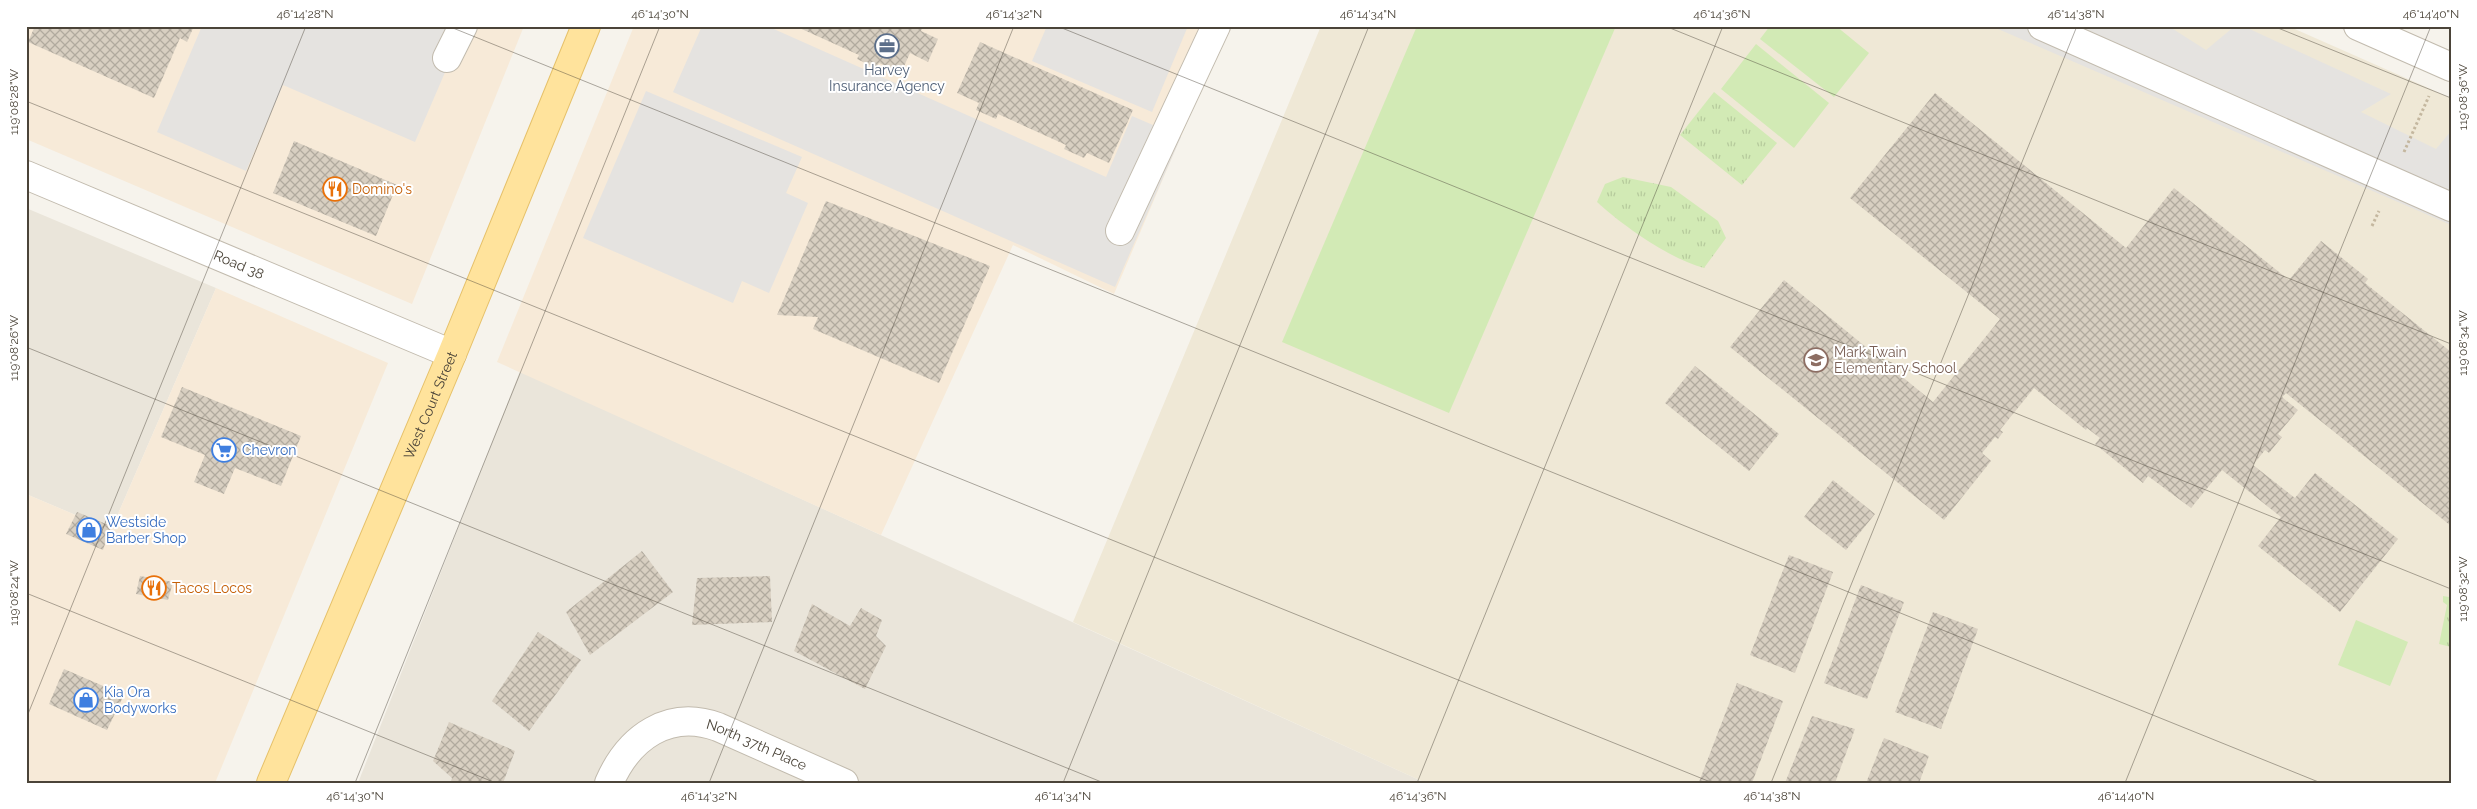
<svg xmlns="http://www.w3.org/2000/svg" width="2477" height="809" font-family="Raleway,sans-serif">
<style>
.residential{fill:#eae5da}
.commercial{fill:#f7ead8}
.education{fill:#efe8d6}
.green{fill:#d2eab5}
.park{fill:url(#park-tufts)}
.parking{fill:#e5e3e0}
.building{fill:url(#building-cross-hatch)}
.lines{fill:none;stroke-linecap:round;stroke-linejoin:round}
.minor-casing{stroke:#c2bbae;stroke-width:30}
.major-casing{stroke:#e6c16a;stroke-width:30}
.path{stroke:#c4b79f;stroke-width:3;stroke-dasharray:2.5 2.5;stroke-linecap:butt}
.minor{stroke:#fff;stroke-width:28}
.major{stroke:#ffe39c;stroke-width:28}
.ticks{fill:none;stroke:#4b4439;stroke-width:1;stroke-opacity:0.45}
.labels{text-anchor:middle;stroke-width:4;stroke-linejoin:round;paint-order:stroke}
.service-label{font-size:14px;fill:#4e5e75;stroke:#fff}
.food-label{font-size:14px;fill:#c56008;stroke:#fff;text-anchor:start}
.street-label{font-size:14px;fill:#4b4439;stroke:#fff}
.education-label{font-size:14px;fill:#785e54;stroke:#fff;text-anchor:start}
.shop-label{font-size:14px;fill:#366cbe;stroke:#fff;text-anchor:start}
.neatline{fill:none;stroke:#4b4439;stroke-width:2}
.ticks-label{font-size:12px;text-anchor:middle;fill:#4b4439}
</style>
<defs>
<pattern id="park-tufts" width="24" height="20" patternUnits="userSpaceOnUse" patternTransform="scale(1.25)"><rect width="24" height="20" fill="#d2eab5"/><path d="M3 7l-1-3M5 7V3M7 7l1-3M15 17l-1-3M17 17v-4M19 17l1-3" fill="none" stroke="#b6ca9c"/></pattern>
<pattern id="building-cross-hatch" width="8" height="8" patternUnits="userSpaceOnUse" patternTransform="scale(1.25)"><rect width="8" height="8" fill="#d8cfc1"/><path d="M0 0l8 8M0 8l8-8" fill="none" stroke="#b1aa9e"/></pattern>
</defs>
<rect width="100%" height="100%" fill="#f6f3ec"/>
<!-- residential -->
<g class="residential">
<path d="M26 208 216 288 111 530 26 494Z"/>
<path d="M520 371 1426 783H358Z"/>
</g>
<!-- commercial -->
<g class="commercial">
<path d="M26 26H524L412 304 26 139Z"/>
<path d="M634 26H1228L1114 294 1013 245 881 535 497 362Z"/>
<path d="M216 288 388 363 215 783H26V494L111 530Z"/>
</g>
<!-- education -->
<path class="education" d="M1321 26H2288L2451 98V783H1426L1073 622Z"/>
<!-- green -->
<g class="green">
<path d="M1417 26H1616L1449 413 1282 342Z"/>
<path d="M1770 26H1836L1869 53 1834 97 1760 39Z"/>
<path d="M1756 44 1829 103 1794 148 1721 89Z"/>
<path d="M2356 620 2408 642 2390 686 2338 665Z"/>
</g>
<!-- park -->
<g class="park">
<path d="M1714 92 1777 143 1742 185 1680 135Z"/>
<path d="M1623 177 1671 187 1718 221 1726 238 1704 268C1670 259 1623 226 1597 202L1605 184Z"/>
<path d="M2451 592V647L2439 644 2447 605 2443 602V596L2449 597Z"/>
</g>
<!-- parking -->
<g class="parking">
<path d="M202 26H465L415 142 283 85 246 171 157 132Z"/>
<path d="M702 26H767L1106 177 1132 116 1181 137 1115 287 673 92Z"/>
<path d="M1047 26H1188L1152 112 1032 61Z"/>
<path d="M1991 26H2175L2173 29 2206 50 2235 26H2243L2391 94 2361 112 2436 149 2451 131V225Z"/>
<path d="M646 91 802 157 786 193 808 203 769 293 742 281 733 303 583 238Z"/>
</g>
<!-- building -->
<g class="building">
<path d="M35 26H194L187 42 180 38 154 98 28 42Z"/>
<path d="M795 26H923L921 31 938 39 928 62 910 53 901 73 879 63 876 68 857 59 859 55Z"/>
<path d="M980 42 1133 110 1109 163 1087 153 1084 158 1064 149 1066 145 998 114 996 119 976 110 979 103 957 93Z"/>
<path d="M1935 93 2126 248 2174 188 2289 280 2321 241 2368 279 2365 283 2451 352V526L2286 393 2282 397 2298 410 2278 434 2282 437 2269 453 2265 450 2253 465 2295 498 2315 473 2398 539 2340 612 2258 546 2281 517 2222 470 2191 508 2148 476 2143 483 2095 444 2100 438 2087 428 2086 430 2034 388 2000 430 2003 432 1998 439 1995 437 1982 453 1991 461 1944 520 1730 347 1784 280 1933 402 2000 319 1850 198Z"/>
<path d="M294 141 397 185 376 236 273 193Z"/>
<path d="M826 201 990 266 939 383 813 329 818 317 777 315Z"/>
<path d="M1695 366 1779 434 1749 471 1665 403Z"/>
<path d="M182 387 301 436 281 486 235 468 224 494 194 482 205 455 161 437Z"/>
<path d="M1833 480 1875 514 1846 550 1804 517Z"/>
<path d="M77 512 111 526 103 550 66 534Z"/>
<path d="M642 551 673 592 590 655 566 612Z"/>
<path d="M1789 555 1833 572 1795 673 1750 655Z"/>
<path d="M140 576 173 582 168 600 136 594Z"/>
<path d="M770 576 772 622 692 625 697 578Z"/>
<path d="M1861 585 1904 602 1867 699 1824 683Z"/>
<path d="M812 604 850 626 861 608 882 620 876 636 886 646 865 689 794 651Z"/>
<path d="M1933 612 1978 629 1941 729 1895 712Z"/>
<path d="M538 632 581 660 529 731 492 701Z"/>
<path d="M64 669 124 695 107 730 49 704Z"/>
<path d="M1737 683 1783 701 1752 783H1702L1699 782Z"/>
<path d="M1812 716 1855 729 1835 783H1785Z"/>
<path d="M449 722 515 751 503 783H451L452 778 433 761Z"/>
<path d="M1884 738 1929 756 1919 783H1866Z"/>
</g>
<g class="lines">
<!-- minor casing -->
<g class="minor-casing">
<g id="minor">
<path d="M2042 26 2451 207"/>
<path d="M2358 26 2451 67"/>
<path d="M447 58 463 26"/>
<path id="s1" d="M26 175 452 354"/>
<path d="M1120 231 1216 26"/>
<path id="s2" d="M609 783C629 737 669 709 718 727L844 783"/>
</g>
</g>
<!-- major casing -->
<g class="major-casing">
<g id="major">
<path id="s3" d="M271 783 452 354 586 26"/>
</g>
</g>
<!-- path -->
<g class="path">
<path d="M2404 152 2429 96"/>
<path d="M2372 226 2379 211"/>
</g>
<!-- minor -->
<use href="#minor" class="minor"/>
<!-- major -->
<use href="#major" class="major"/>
</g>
<!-- ticks -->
<path class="ticks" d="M448 26 2321 783M1057 26 2451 589M1665 26 2451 344M2273 26 2451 98M26 101 1713 783M26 347 1104 783M26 593 496 783M26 719 306 26M355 783 660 26M709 783 1014 26M1063 783 1369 26M1417 783 1723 26M1771 783 2077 26M2125 783 2431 26"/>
<!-- icons -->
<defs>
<g id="office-ring" transform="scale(1.25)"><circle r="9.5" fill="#fff" stroke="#5c6f8a" stroke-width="1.5"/><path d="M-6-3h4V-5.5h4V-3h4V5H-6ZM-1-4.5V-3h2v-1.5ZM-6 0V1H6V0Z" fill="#5c6f8a"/></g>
<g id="restaurant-ring" transform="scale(1.25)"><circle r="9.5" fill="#fff" stroke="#e8710a" stroke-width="1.5"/><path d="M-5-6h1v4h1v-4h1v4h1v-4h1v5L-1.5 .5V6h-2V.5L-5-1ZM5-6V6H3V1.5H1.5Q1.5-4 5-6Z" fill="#e8710a"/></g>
<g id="school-ring" transform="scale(1.25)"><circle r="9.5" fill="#fff" stroke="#8d6e63" stroke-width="1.5"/><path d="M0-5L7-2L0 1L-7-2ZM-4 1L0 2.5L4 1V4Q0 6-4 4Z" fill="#8d6e63"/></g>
<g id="supermarket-ring" transform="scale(1.25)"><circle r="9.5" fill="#fff" stroke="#3f7fe0" stroke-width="1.5"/><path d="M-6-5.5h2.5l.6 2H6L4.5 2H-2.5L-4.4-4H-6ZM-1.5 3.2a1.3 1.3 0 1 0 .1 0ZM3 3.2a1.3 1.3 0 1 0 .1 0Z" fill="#3f7fe0"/></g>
<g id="shop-ring" transform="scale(1.25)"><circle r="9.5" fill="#fff" stroke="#3f7fe0" stroke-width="1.5"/><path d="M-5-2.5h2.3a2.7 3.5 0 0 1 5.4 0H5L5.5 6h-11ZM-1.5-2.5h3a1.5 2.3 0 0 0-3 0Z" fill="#3f7fe0"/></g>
</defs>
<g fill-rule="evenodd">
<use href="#office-ring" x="887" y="46"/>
<use href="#restaurant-ring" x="335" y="189"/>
<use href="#school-ring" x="1816" y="360"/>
<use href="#supermarket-ring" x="224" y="450"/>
<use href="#shop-ring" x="89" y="530"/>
<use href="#restaurant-ring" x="154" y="588"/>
<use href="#shop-ring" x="86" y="700"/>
</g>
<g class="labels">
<!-- service labels -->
<g class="service-label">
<text x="887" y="75">Harvey<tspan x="887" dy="16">Insurance Agency</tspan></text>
</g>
<!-- food labels -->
<g class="food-label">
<text x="352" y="194">Domino's</text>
<text x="172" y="593">Tacos Locos</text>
</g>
<!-- street labels -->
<g class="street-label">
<text dy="5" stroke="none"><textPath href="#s1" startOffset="231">Road 38</textPath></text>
<text dy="5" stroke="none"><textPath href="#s3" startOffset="410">West Court Street</textPath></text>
<text dy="5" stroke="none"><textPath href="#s2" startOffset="179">North 37th Place</textPath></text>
</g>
<!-- education labels -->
<g class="education-label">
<text x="1834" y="357">Mark Twain<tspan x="1834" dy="16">Elementary School</tspan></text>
</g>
<!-- shop labels -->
<g class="shop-label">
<text x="242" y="455">Chevron</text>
<text x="106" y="527">Westside<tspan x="106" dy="16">Barber Shop</tspan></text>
<text x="104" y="697">Kia Ora<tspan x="104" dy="16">Bodyworks</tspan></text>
</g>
</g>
<!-- border -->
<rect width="2477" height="809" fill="none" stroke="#ffffff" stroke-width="55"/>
<rect x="28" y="28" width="2422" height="754" class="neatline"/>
<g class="ticks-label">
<text x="305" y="18">46°14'28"N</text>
<text x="660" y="18">46°14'30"N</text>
<text x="1014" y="18">46°14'32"N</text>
<text x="1368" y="18">46°14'34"N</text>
<text x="1722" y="18">46°14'36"N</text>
<text x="2076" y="18">46°14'38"N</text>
<text x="2431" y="18">46°14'40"N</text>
<text transform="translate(2463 97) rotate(-90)" y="4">119°08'36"W</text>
<text transform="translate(14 102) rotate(-90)" y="4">119°08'28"W</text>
<text transform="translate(2463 343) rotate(-90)" y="4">119°08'34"W</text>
<text transform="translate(14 348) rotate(-90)" y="4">119°08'26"W</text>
<text transform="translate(2463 589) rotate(-90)" y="4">119°08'32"W</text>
<text transform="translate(14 593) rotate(-90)" y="4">119°08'24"W</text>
<text x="355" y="800">46°14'30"N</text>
<text x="709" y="800">46°14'32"N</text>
<text x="1063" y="800">46°14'34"N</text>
<text x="1418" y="800">46°14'36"N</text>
<text x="1772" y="800">46°14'38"N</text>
<text x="2126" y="800">46°14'40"N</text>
</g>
</svg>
